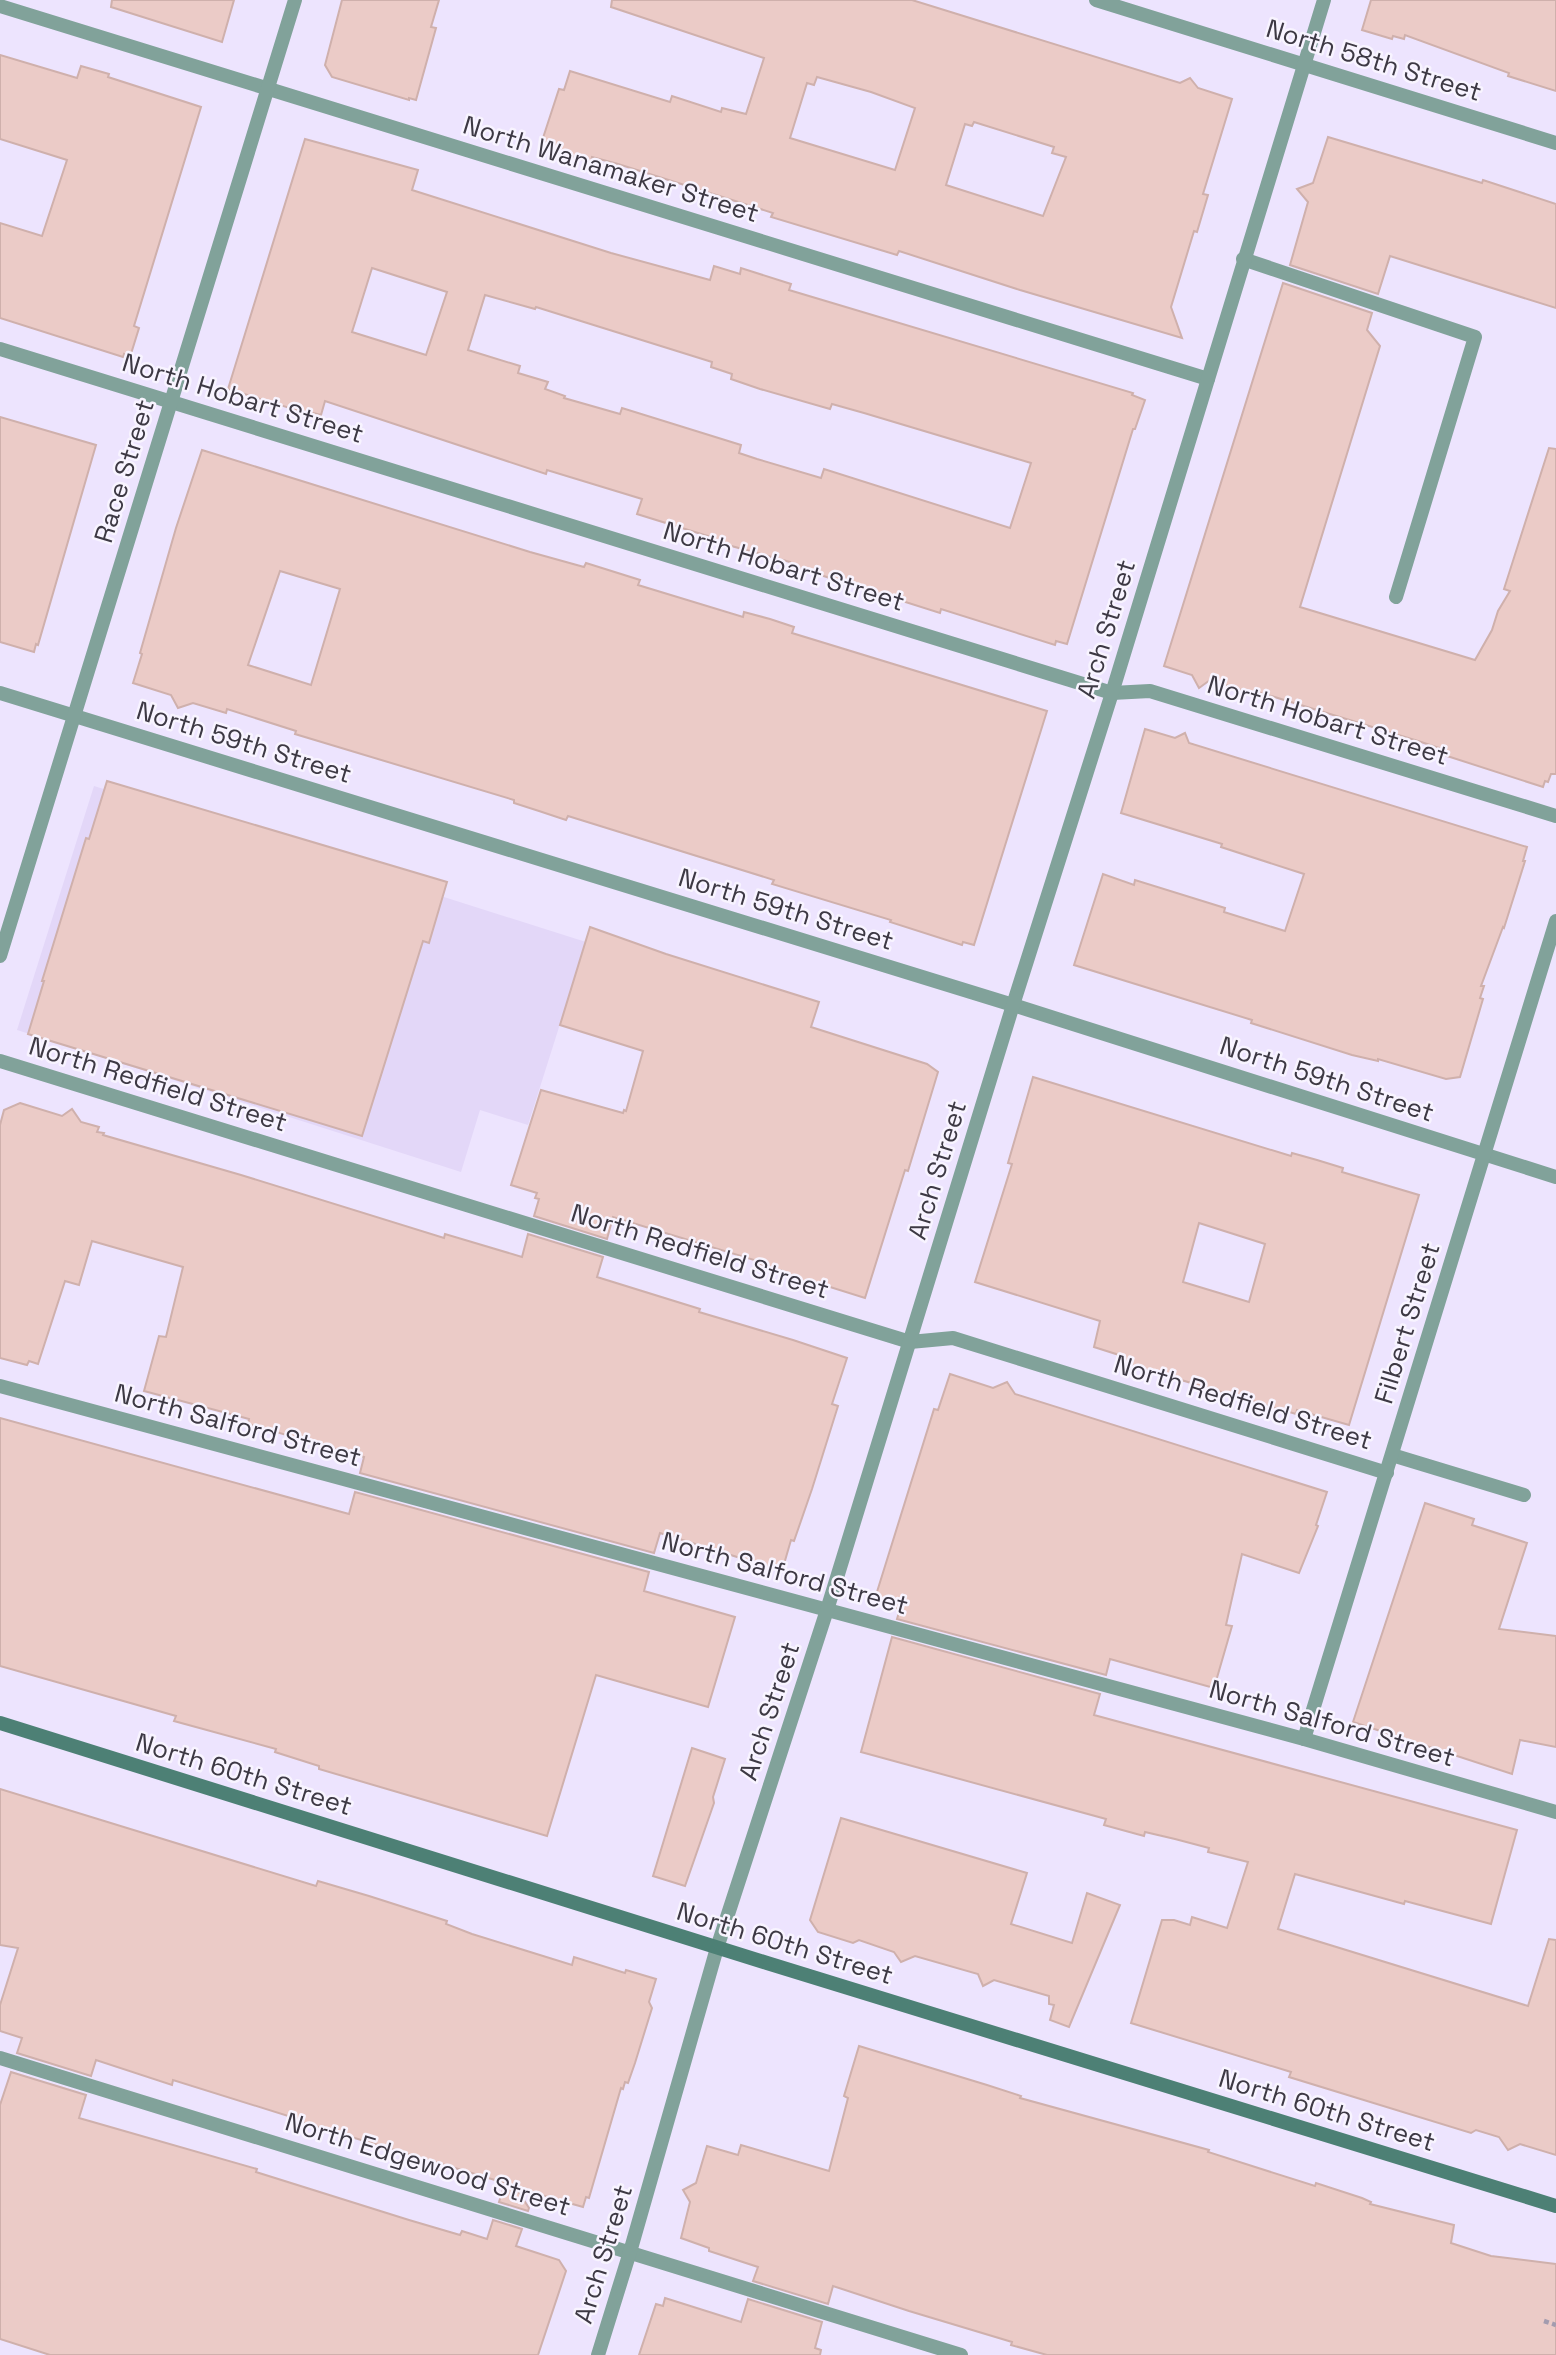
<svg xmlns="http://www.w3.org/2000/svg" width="1556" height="2355" font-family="'Space Grotesk',sans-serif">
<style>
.built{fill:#e3d7f8}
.building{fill:#ebcbc7;stroke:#cfb0ac;stroke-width:2;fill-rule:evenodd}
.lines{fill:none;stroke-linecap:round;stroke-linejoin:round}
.path{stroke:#a39caf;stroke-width:4.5;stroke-dasharray:5 3.5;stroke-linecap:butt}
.lane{stroke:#81a29a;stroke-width:14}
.street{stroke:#81a29a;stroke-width:14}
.secondary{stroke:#4d8075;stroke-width:14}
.labels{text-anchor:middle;stroke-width:5;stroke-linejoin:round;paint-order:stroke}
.street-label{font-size:26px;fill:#3d3944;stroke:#f8f4ff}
</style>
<rect width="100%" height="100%" fill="#ede4fe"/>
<!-- built -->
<path class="built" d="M94 786 586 942 528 1125 480 1110 461 1172 17 1030Z"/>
<!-- building -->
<g class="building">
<path d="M112 0H234L222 42 111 7Z"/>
<path d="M342 0H439L431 27 436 28 416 100 409 98V100L332 77 325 65Z"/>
<path d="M612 0H912L1180 83 1190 78 1198 88 1232 99 1203 194 1208 195 1197 232 1194 231 1171 307 1182 338 1020 290 899 251 897 255 771 217 773 213 618 164 592 157 591 162 544 148 546 142 542 141 559 89 564 90 570 71 670 102 672 96 721 112 722 108 746 114 764 58 611 7ZM817 77 871 92 915 108 895 170 790 138 807 83 814 85ZM974 122 1054 147 1052 153 1066 157 1043 216 946 185 965 124 972 126Z"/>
<path d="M1371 0H1556V91L1508 76 1509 73 1405 35 1404 39 1393 36 1392 39 1362 30Z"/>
<path d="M0 55 77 78 81 66 109 74 108 77 201 107 134 326 139 328 130 357 124 354 123 357 0 318V223L42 236 67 160 0 139Z"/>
<path d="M1328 137 1482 183 1483 180 1556 204V308L1390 256 1378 294 1290 265 1308 202 1297 189 1313 183Z"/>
<path d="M305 139 418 170 412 190 611 253 710 280 714 266 740 274 741 268 791 284 789 290 1133 393 1132 395 1145 400 1135 429H1133L1067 644 1056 641 1055 645 941 609 940 613 789 565 790 562 713 541 714 538 637 514 642 499 547 470 546 474 325 401 321 415 309 412V414L228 389ZM372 268 447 292 426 355 352 332ZM485 295 535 309 536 307 712 362 711 367 732 374 731 379 760 389 830 409 832 404 864 413 1031 463 1010 528 824 469 821 478 757 459 739 453 741 445 622 408 620 414 564 398 565 396 545 389 548 382 518 373 520 366 468 350Z"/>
<path d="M1283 283 1372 313 1367 330 1380 346 1300 607 1475 660 1492 630 1498 611 1510 591 1504 589 1549 448 1556 449V774H1551L1548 782 1545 781 1543 787 1444 755 1445 750 1418 741 1255 691 1254 694 1210 680 1199 688 1192 675 1164 666Z"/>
<path d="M0 417 96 445 38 645 36 644 34 652 0 642Z"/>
<path d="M202 450 530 552 584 567 586 563 640 580 638 585 743 617 744 612 770 619 794 627 792 633 1047 711 974 945 963 942 962 945 890 922 891 920 772 884 774 880 568 816 566 820 539 811 514 803V800L295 734 296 731 227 709 226 713 193 703 178 708 171 695 133 683 142 654 140 653 176 528ZM280 571 340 589 311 685 248 665Z"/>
<path d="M1145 729 1175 738 1185 733 1189 743 1527 847 1523 861H1525L1504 928 1503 927 1481 986H1484L1480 998 1483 999 1460 1077 1446 1079 1378 1059V1061L1352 1055 1251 1023 1252 1020 1074 965 1103 874 1134 885 1135 880 1225 908 1224 912 1285 931 1304 874 1221 847 1222 844 1121 813Z"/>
<path d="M107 781 447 882 429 943 423 941 362 1136 28 1034 44 981H42L86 838 89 839Z"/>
<path d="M590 927 666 954 819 1002 811 1027 927 1064 938 1072 908 1171 905 1170 865 1298 811 1281 810 1284 782 1275 783 1271 760 1264 761 1262 613 1217 607 1239 534 1216 539 1199 535 1198 537 1193 511 1185 541 1090 623 1113 624 1110 626 1111 643 1051 560 1025Z"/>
<path d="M1033 1077 1291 1156 1292 1153 1317 1160 1343 1168 1342 1172 1419 1195 1349 1425 1297 1410 1296 1414 1117 1361 1119 1355 1094 1347 1100 1321 975 1282 1012 1164 1008 1163ZM1199 1223 1265 1244 1249 1302 1183 1282Z"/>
<path d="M20 1103 62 1116 72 1109 81 1122 99 1127 97 1132 104 1133 103 1135 241 1175 444 1238 445 1234 522 1257 528 1234 603 1257 597 1277 700 1309 699 1312 793 1340 847 1358 832 1404 838 1406 812 1489 794 1541 791 1540 782 1571 660 1533 654 1553 360 1473 364 1457 248 1424 249 1419 144 1391 159 1336 166 1337 183 1267 92 1241 79 1285 65 1281 38 1364 29 1361 27 1365 0 1358V1125L4 1110Z"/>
<path d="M950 1374 993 1388 1007 1382 1015 1394 1327 1492 1316 1525 1318 1526 1299 1573 1242 1554 1226 1625 1232 1626 1214 1688 1110 1659 1106 1675 897 1619 900 1609 892 1607 876 1595 934 1409 938 1410Z"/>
<path d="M0 1418 349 1514 355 1492 649 1572 644 1591 735 1617 708 1707 596 1675 547 1836 319 1769V1766L275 1752 276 1749 174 1721 176 1716 0 1666Z"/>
<path d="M1425 1503 1474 1519 1472 1525 1527 1543 1499 1629 1556 1636V1747L1520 1740 1512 1774 1353 1722Z"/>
<path d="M892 1637 1100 1694 1094 1715 1517 1830 1491 1924 1405 1901 1404 1904 1295 1874 1278 1929 1528 2006 1549 1939 1556 1940V2155L1520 2144 1508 2150 1499 2137 1476 2130 1471 2133 1289 2077 1291 2072 1131 2023 1162 1920H1174L1190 1925 1192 1917 1227 1928 1248 1862 1208 1852 1209 1848 1175 1839 1145 1832 1144 1836 1104 1825 1106 1819 861 1752Z"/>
<path d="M692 1748 725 1759 713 1797 714 1803 685 1886 653 1876Z"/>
<path d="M0 1789 316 1886 318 1881 369 1896 447 1921 446 1924 472 1934 572 1965 574 1957 625 1973 626 1970 656 1979 649 2002 652 2008 635 2063 628 2083 625 2082 623 2089 621 2088 589 2198 586 2197 583 2207 516 2188 529 2208 528 2211 499 2202 505 2183 301 2122V2120L173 2080 172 2085 96 2060 91 2076 17 2053 22 2038 0 2031V2005L18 1948 0 1945Z"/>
<path d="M841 1818 1027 1873 1011 1924 1072 1943 1087 1893 1120 1905 1069 2027 1050 2020 1054 2005 1049 2004V1996L994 1980 983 1986 978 1974 915 1956 901 1962 894 1952 859 1940 853 1943 818 1932 810 1920Z"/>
<path d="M859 2046 987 2085 1021 2096 1020 2098 1209 2150 1208 2152 1315 2186 1316 2183 1362 2198 1371 2202 1370 2204 1454 2225 1451 2243 1491 2256 1556 2264V2355H1047L1011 2345 1012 2342 909 2311 833 2286 828 2304 753 2281 758 2267 709 2251V2248L681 2238 690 2202 683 2190 696 2183 707 2146 738 2155 741 2145 829 2171 848 2098 844 2096Z"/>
<path d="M11 2072 86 2095 79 2118 257 2169 256 2172 409 2220 460 2235 462 2231 487 2239 493 2220 522 2229 516 2246 559 2260 566 2271 538 2355H50L0 2339V2105Z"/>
<path d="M665 2298 741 2322 748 2299 822 2322 815 2348 821 2350 820 2355H639L656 2304 663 2306Z"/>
</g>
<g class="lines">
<!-- path -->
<path class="path" d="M1544 2321 1556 2325"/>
<!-- lane -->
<g class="lane">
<path d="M1243 259 1475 337 1396 597"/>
<path d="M1392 1455 1524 1495"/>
</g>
<!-- street -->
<g class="street">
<path d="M1096 0 1556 143"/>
<path d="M0 6 1208 379"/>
<path d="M0 349 1112 693 1150 691 1556 816"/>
<path d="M0 693 1013 1005 1556 1177"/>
<path d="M0 956 295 0"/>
<path d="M0 1061 910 1342 953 1338 1387 1473"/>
<path d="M0 1386 1304 1739 1556 1812"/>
<path d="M1304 1739 1556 921"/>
<path d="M0 2058 961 2355"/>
<path d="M598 2355 630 2252 717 1948 827 1610 1013 1005 1112 693 1324 0"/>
</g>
<!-- secondary -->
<path class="secondary" d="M0 1723 767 1963 1556 2206"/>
</g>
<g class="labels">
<!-- street labels -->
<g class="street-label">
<text transform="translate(1374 60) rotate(17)" y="9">North 58th Street</text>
<text transform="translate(611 169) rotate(17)" y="9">North Wanamaker Street</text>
<text transform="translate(243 398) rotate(17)" y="9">North Hobart Street</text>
<text transform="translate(124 471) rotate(-73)" y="9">Race Street</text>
<text transform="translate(784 566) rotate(17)" y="9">North Hobart Street</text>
<text transform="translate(1106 629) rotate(-73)" y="9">Arch Street</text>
<text transform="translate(1328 720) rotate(17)" y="9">North Hobart Street</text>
<text transform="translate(244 742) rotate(17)" y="9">North 59th Street</text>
<text transform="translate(786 909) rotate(17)" y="9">North 59th Street</text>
<text transform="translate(1327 1079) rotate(18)" y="9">North 59th Street</text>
<text transform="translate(158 1084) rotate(17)" y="9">North Redfield Street</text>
<text transform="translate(937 1170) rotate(-73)" y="9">Arch Street</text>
<text transform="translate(700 1251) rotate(17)" y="9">North Redfield Street</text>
<text transform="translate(1407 1323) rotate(-73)" y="9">Filbert Street</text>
<text transform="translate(1243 1402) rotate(17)" y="9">North Redfield Street</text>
<text transform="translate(238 1425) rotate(15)" y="9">North Salford Street</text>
<text transform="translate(785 1573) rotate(15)" y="9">North Salford Street</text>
<text transform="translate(769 1711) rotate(-72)" y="9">Arch Street</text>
<text transform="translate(1332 1723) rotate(16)" y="9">North Salford Street</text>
<text transform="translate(244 1774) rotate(17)" y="9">North 60th Street</text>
<text transform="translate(785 1943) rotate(17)" y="9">North 60th Street</text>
<text transform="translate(1327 2110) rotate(17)" y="9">North 60th Street</text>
<text transform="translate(428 2164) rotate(17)" y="9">North Edgewood Street</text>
<text transform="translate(603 2254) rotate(-73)" y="9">Arch Street</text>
</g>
</g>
</svg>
